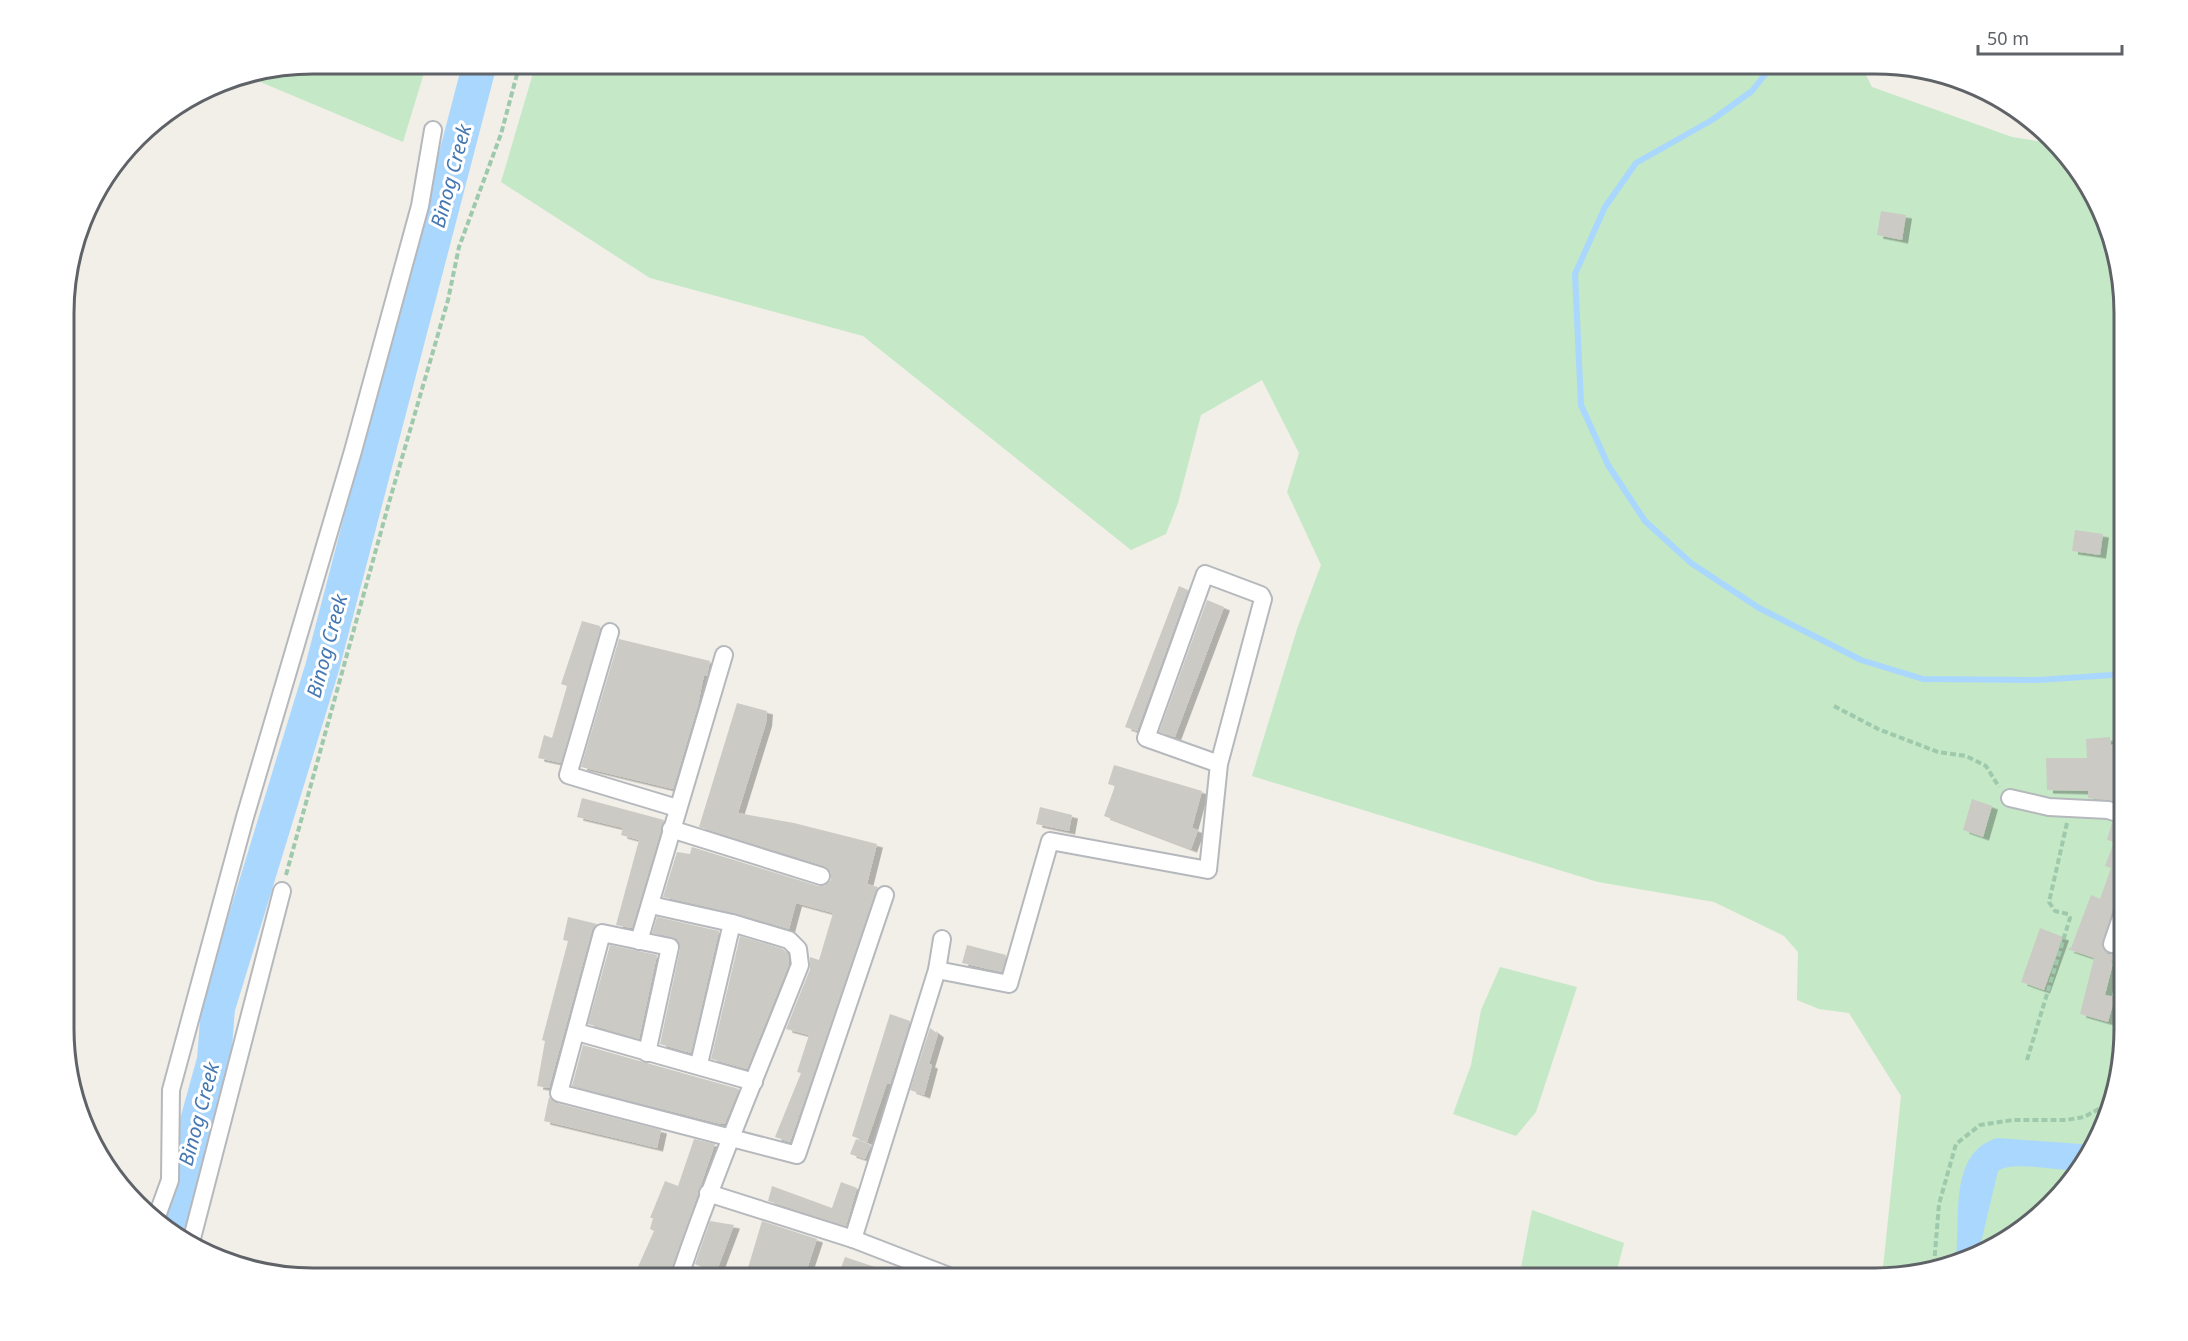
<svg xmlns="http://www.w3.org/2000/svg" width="2188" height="1341" font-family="'Noto Sans',sans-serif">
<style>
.green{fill:#c5e8c6}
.water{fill:#aad7fe}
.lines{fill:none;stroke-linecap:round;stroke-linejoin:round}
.stream{stroke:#aad7fe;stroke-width:6}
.river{stroke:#aad7fe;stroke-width:34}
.building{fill:#cccac5;filter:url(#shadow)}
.minor-casing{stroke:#b5b8bc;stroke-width:20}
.path{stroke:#9ec9ac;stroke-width:4;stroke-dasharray:6 3;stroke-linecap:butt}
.minor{stroke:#fff;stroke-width:16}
.labels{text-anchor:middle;stroke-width:6;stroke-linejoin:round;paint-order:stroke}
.water-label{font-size:20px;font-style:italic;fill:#4577b2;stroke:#fff}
.rim{fill:none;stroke:#5f6368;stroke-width:3}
</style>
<defs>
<filter id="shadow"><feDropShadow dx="6" dy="3.5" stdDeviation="0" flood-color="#0004"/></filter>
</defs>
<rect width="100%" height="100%" fill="#f1efe8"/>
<!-- green -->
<g class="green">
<path d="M312 63H427L403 142 246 76Z"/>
<path d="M536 63H1860L1872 87 2012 137 2050 143 2083 174 2112 232 2124 296V1045L2091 1154 2052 1205 2001 1244 1892 1277H1882L1901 1096 1849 1013 1819 1009 1797 1000 1798 952 1784 936 1714 902 1598 882 1252 776 1297 629 1321 565 1287 492 1299 453 1262 380 1201 415 1178 503 1166 534 1131 550 863 336 650 278 501 182Z"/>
<path d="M1500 967 1577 987 1536 1112 1516 1136 1453 1114 1471 1065 1481 1010Z"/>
<path d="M1532 1210 1624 1243 1615 1278H1519Z"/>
</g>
<!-- water -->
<path class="water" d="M1997 1138 2094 1145 2091 1154 2076 1174 2072 1170C2054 1170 2011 1161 1998 1171L1979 1251 1956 1258C1961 1218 1948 1153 1997 1138Z"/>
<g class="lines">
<!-- stream -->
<path class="stream" d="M1774 63 1752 91 1712 120 1636 163 1605 207 1575 274 1581 405 1608 465 1645 521 1691 563 1759 608 1861 660 1923 679 2038 680 2112 675 2124 671"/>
<!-- river -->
<path class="river" d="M168 1226 214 1060 218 1008 322 668 480 63"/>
</g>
<!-- building -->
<g class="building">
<path d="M1881 211 1906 215 1902 240 1877 235Z"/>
<path d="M2075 530 2103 534 2100 555 2072 551Z"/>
<path d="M1179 586 1188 590 1137 731 1125 727Z"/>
<path d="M1207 600 1224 607 1175 737 1159 732Z"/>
<path d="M582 621 600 626 599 634 561 763 538 758 544 735 552 738 567 686 561 684Z"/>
<path d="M619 639 710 661 707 676 704 675 698 705 673 789 581 767Z"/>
<path d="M737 703 767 711 766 723 738 813 794 823 877 844 867 884 878 887 790 1142 775 1137 801 1073 797 1072 809 1035 786 1029 810 969V957L819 960 833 913 796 903 789 929 734 913 663 897 677 852 690 854 692 847 818 886H824L831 880V873L824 866 699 827Z"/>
<path d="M2110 737 2111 745 2124 743V791L2116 792 2118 802 2088 798V791L2047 790 2046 758H2087L2086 739Z"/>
<path d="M1114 765 1202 791 1192 828 1198 830 1191 849 1104 816 1115 786 1108 784Z"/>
<path d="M582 798 664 820 632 928 616 925 639 840 621 835 623 828 577 817Z"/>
<path d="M1972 799 1992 806 1983 837 1963 830Z"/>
<path d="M1040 807 1072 815 1069 831 1036 824Z"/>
<path d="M2112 822 2124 825V891L2114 906 2102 945 2108 954H2115L2119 951 2124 940V957L2114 959 2105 995 2115 997 2108 1022 2080 1014 2094 958 2067 949 2071 948 2091 895 2100 899 2111 868 2105 866 2114 842 2107 840Z"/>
<path d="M568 917 597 924 592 930 549 1088 537 1086 545 1041 542 1040 568 941 563 940Z"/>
<path d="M657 917 719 931 691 1053 660 1044 680 949 677 939 652 933Z"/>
<path d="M2040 928 2063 937 2044 990 2021 982Z"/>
<path d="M740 936 783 949 788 954 789 964 747 1069 711 1059Z"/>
<path d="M610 945 657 955 639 1039 588 1024Z"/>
<path d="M967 945 1006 955 1002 972 962 963Z"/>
<path d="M890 1014 910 1021 890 1084 887 1083 867 1142 852 1136Z"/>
<path d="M930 1028 938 1034 929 1064 932 1065 924 1095 910 1090Z"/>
<path d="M583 1045 739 1089 725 1123 721 1124 572 1086Z"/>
<path d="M549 1097 556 1103 661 1130 657 1148 544 1121Z"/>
<path d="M694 1139 715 1144 669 1278H633L654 1231 650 1229 653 1218H650L665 1181 678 1186Z"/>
<path d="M856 1139 871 1145 865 1159 850 1154Z"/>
<path d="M841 1182 857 1188 846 1226 768 1201 772 1186 832 1208Z"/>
<path d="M710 1221 734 1225 716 1273 695 1264Z"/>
<path d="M762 1221 817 1239 804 1278H745Z"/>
<path d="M845 1257 899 1275 898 1278H849L839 1274Z"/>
</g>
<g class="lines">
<!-- minor casing -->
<g class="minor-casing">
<g id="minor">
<path d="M610 632 568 775 677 808"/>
<path d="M2010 798 2049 807 2108 810 2124 815"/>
<path d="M671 829 821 876"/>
<path d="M651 905 732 923 789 940 798 949 800 965C759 1069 715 1172 679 1278"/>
<path d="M639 941 724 655"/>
<path d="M2112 944 2124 909"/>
<path d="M937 970 1009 984 1050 841 1208 870 1219 764 1146 738 1205 574 1261 595 1263 599 1219 764"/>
<path d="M577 1032 754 1082"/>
<path d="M647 1053 670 947 602 933 559 1093 797 1155 885 895"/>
<path d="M699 1064 732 923"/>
<path d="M708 1193 853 1239 954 1278"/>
<path d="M157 1216 170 1180 171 1090 245 817 353 451 420 206 433 130"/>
<path d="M853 1239 937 970 942 939"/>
<path d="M190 1246 282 891"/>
</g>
</g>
<!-- path -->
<g class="path">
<path d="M1834 706 1878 729 1938 752 1966 756 1986 766 1999 787"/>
<path d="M286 875 390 499 448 300 459 247 501 134 520 63"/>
<path d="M2113 960C2130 996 2113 1021 2121 1055"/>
<path d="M2027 1060 2070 918 2068 914 2055 911 2049 902 2067 823"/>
<path d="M1934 1265 1939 1204 1956 1144 1980 1125 2013 1120H2066L2084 1117 2106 1105"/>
</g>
<!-- minor -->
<use href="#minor" class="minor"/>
</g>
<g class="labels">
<!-- water labels -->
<g class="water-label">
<text transform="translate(451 176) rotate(-75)" y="7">Binog Creek</text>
<text transform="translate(327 646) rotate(-75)" y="7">Binog Creek</text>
<text transform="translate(199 1114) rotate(-75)" y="7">Binog Creek</text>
</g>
</g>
<!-- crop -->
<path d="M0 0H2188V1341H0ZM313 74H1875A239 239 0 0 1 2114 313V1029A239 239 0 0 1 1875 1268H313A239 239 0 0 1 74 1029V313A239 239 0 0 1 313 74Z" fill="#fff" fill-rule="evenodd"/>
<path class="rim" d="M313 74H1875A239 239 0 0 1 2114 313V1029A239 239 0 0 1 1875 1268H313A239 239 0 0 1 74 1029V313A239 239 0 0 1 313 74Z"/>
<!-- scale -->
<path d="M1978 45v9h144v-9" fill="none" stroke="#5f6368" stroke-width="3"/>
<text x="1987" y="45" font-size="18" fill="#5f6368" stroke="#ffffff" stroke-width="4.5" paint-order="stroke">50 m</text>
</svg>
